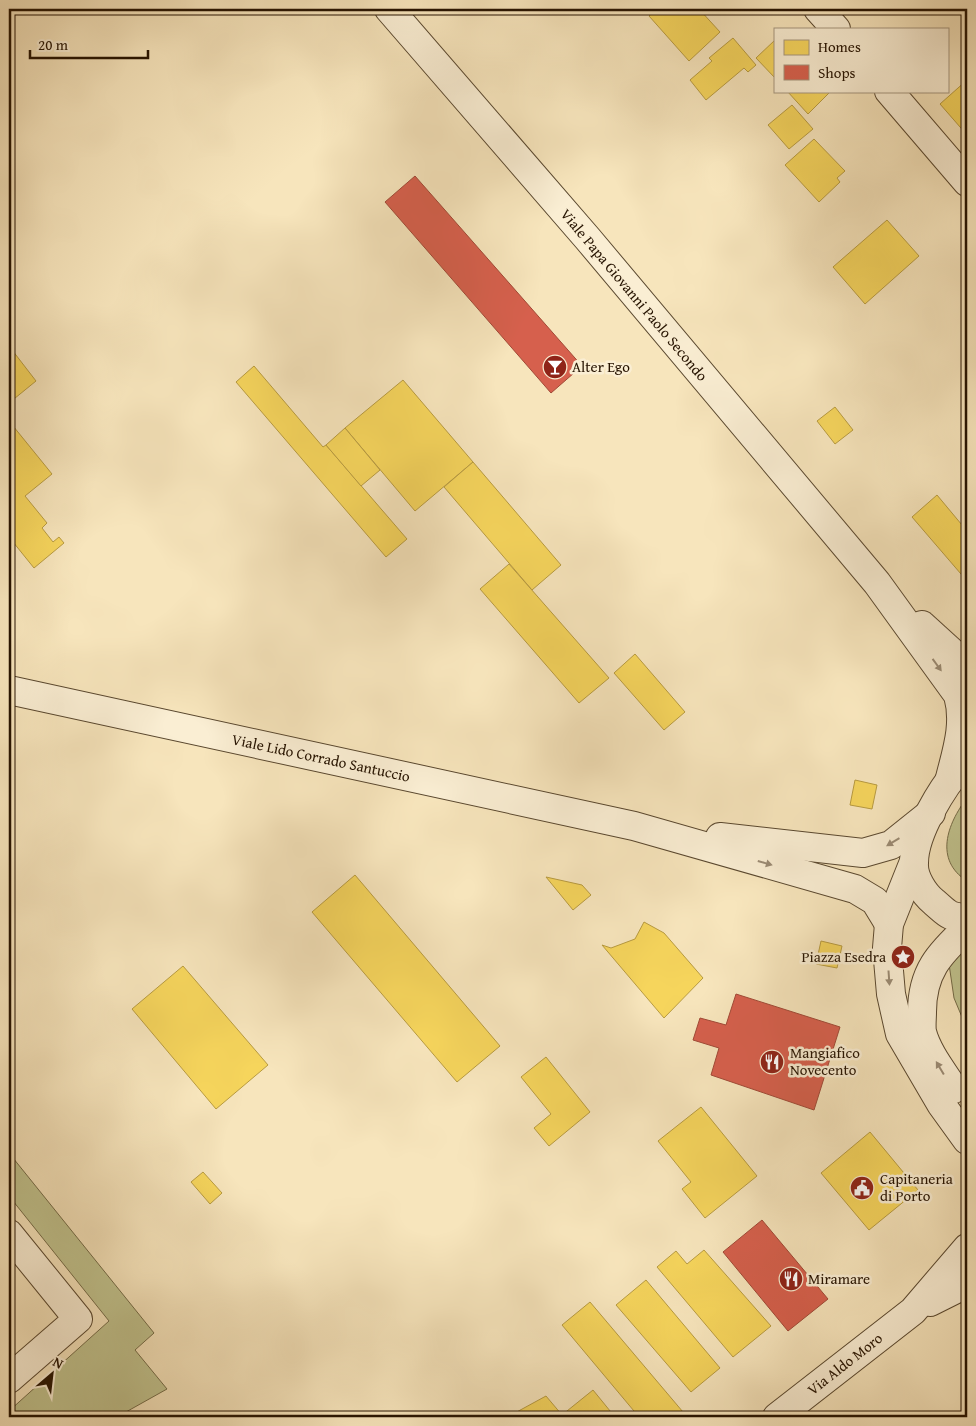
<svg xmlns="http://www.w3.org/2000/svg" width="976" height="1426" font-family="'Gentium Book Plus',serif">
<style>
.green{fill:#c1c38e;stroke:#746b47}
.homes{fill:#f6d55c;stroke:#b89b40}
.shops{fill:#d6604d;stroke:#a14936}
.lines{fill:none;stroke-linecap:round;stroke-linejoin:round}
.minor-casing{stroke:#5a482f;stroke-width:30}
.minor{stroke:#faeed3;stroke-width:28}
.oneway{fill:#9b8b74}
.labels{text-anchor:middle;stroke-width:5;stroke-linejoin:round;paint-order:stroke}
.street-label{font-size:15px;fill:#261300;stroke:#faeed3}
.poi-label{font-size:15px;fill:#261300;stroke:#faeed3;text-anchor:start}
</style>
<rect width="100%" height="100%" fill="#f7e5bc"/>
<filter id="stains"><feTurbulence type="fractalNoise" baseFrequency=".004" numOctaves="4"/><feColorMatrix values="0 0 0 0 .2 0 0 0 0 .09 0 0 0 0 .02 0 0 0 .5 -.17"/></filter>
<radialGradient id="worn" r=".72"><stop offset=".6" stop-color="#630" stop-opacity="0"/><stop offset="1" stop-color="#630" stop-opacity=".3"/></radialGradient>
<!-- green -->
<g class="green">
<path d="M967 798V881C934 860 947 824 967 798Z"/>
<path d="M963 947 967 967V1029L954 998 949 964Z"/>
<path d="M9 1153 154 1333 135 1350 167 1389 117 1417H9V1411L109 1321 9 1196Z"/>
</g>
<!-- homes -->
<g class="homes">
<path d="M657 9H699L720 32 689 61 649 16Z"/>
<path d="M733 38 756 65 748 72 744 68 706 100 690 80 712 61 709 58Z"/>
<path d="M775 40V78L756 58Z"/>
<path d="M967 80V135L940 104Z"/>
<path d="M787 91H831L808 114Z"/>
<path d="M792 105 813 129 789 149 768 125Z"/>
<path d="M814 139 845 171 837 178 840 182 819 202 785 165Z"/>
<path d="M887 220 919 256 865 304 833 267Z"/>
<path d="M9 346 36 381 9 403Z"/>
<path d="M254 366 323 447 326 445 407 539 386 557 236 382Z"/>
<path d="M403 380 473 462 415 511 345 428Z"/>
<path d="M835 407 853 430 835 444 817 421Z"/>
<path d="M9 421 52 474 25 496 47 523 42 528 53 542 59 537 64 543 34 568 9 537Z"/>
<path d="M345 428 380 470 361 486 326 445Z"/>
<path d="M473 462 561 565 532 590 444 487Z"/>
<path d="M937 495 967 531V581L912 517Z"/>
<path d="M509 564 609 678 579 703 480 589Z"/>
<path d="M635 654 685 712 664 730 614 673Z"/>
<path d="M855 780 877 785 872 809 850 805Z"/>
<path d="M355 875 500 1046 457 1082 312 912Z"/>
<path d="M546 877 582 885 591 895 573 910Z"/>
<path d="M644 922 664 933 703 978 664 1018 602 945 611 948 635 939Z"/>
<path d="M821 941 842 946 837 968 816 964Z"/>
<path d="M183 966 268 1065 216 1109 132 1009Z"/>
<path d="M546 1057 590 1112 549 1146 534 1128 551 1114 521 1077Z"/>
<path d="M701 1107 757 1176 705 1218 682 1189 691 1182 658 1141Z"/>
<path d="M870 1132 918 1190 869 1230 821 1173Z"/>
<path d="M203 1172 222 1193 210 1204 191 1182Z"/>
<path d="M704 1250 771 1326 733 1357 657 1267 676 1251 687 1264Z"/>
<path d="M646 1280 720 1368 691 1392 616 1305Z"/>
<path d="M590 1302 683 1412 676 1417H668L663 1412 656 1417H639L562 1325Z"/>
<path d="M593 1390 615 1417H558L562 1415Z"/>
<path d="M546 1396 562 1415 558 1417H515L513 1414Z"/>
</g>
<!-- shops -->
<g class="shops">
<path d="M415 176 582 366 551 393 385 202Z"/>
<path d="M736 994 840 1027 814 1110 711 1075 719 1048 693 1040 700 1018 726 1025Z"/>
<path d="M762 1220 828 1299 788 1331 723 1252Z"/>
</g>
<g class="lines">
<!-- minor casing -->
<g class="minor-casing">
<g id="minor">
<path d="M389 9 588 239 877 583 958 695C966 724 957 750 950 778"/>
<path d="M818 9 836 29"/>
<path d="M889 91 967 182"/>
<path d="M922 625 967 666"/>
<path d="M9 690 634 826 855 889 875 901 889 924"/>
<path d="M963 764C943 786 914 833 914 863 913 877 924 894 934 902 948 914 948 917 967 918"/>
<path d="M720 837 863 853 891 845 931 813"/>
<path d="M913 864 889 924 887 948 891 994 900 1034 941 1104 967 1140"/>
<path d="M954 1089C943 1072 927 1052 922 1032 921 1026 922 1018 922 1012 922 972 939 954 967 928"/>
<path d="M9 1234 78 1319 9 1379"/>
<path d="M930 1302 960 1287 967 1280"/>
<path d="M777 1417 913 1311 967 1248"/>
</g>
</g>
<!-- minor -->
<use href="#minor" class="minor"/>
</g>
<!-- one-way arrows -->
<defs><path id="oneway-solid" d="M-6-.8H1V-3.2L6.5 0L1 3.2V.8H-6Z" transform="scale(1.25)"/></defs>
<g class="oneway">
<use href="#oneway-solid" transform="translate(937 665) rotate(54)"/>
<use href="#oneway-solid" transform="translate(893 842) rotate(149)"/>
<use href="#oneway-solid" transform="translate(765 863) rotate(16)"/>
<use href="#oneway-solid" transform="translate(889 978) rotate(86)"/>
<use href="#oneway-solid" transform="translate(940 1068) rotate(-121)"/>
</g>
<!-- icons -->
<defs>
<g id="bar-disc" transform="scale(1.25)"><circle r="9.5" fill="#8f2418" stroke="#faeed3"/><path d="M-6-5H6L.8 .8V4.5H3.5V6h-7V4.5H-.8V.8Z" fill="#fff"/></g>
<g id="sight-disc" transform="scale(1.25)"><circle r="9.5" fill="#8f2418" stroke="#faeed3"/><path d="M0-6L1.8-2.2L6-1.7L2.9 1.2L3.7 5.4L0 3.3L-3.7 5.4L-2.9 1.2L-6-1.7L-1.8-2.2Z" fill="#fff"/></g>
<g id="restaurant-disc" transform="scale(1.25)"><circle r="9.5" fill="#8f2418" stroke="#faeed3"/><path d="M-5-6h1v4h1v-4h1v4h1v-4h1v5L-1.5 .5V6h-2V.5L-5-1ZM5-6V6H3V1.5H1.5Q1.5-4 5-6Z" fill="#fff"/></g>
<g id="civic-disc" transform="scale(1.25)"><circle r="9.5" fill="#8f2418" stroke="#faeed3"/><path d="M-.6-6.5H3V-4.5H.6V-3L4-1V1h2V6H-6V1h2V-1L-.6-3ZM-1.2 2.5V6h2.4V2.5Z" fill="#fff"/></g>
</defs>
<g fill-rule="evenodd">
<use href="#bar-disc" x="555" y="367"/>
<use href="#sight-disc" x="903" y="957"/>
<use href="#restaurant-disc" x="772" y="1062"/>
<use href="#civic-disc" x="862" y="1188"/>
<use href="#restaurant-disc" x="791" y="1279"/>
</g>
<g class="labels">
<!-- street labels -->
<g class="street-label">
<text transform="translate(634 295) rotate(50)" y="5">Viale Papa Giovanni Paolo Secondo</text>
<text transform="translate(321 758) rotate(12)" y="5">Viale Lido Corrado Santuccio</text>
<text transform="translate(845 1364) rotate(-38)" y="5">Via Aldo Moro</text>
</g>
<!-- poi labels -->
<g class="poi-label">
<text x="572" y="372">Alter Ego</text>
<text x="886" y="962" text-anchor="end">Piazza Esedra</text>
<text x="790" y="1058">Mangiafico<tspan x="790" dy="17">Novecento</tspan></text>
<text x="880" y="1184">Capitaneria<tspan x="880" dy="17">di Porto</tspan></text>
<text x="808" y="1284">Miramare</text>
</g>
</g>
<!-- margin -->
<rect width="976" height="1426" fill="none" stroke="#f7e5bc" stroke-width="30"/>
<rect x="10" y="10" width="956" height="1406" fill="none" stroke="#261300" stroke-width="2.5"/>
<rect x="15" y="15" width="946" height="1396" fill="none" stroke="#261300"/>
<!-- legend -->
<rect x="774" y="28" width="175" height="65" fill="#faeed3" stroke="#a5967f"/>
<rect x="784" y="40" width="25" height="15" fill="#f6d55c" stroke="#a5967f"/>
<text x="818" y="52" font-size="15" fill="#261300">Homes</text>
<rect x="784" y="65" width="25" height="15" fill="#d6604d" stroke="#a5967f"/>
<text x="818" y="78" font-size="15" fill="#261300">Shops</text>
<!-- north arrow -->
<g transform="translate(52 1374) rotate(28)" stroke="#faeed3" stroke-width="4" paint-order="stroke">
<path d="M0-4L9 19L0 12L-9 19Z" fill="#261300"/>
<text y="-8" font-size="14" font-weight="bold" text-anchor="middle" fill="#261300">N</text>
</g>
<!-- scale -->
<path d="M30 50v8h118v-8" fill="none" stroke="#261300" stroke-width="2.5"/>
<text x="38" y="50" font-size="15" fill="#261300" stroke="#faeed3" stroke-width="4" paint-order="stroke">20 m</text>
<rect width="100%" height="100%" filter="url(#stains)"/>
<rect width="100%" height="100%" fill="url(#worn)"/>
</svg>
